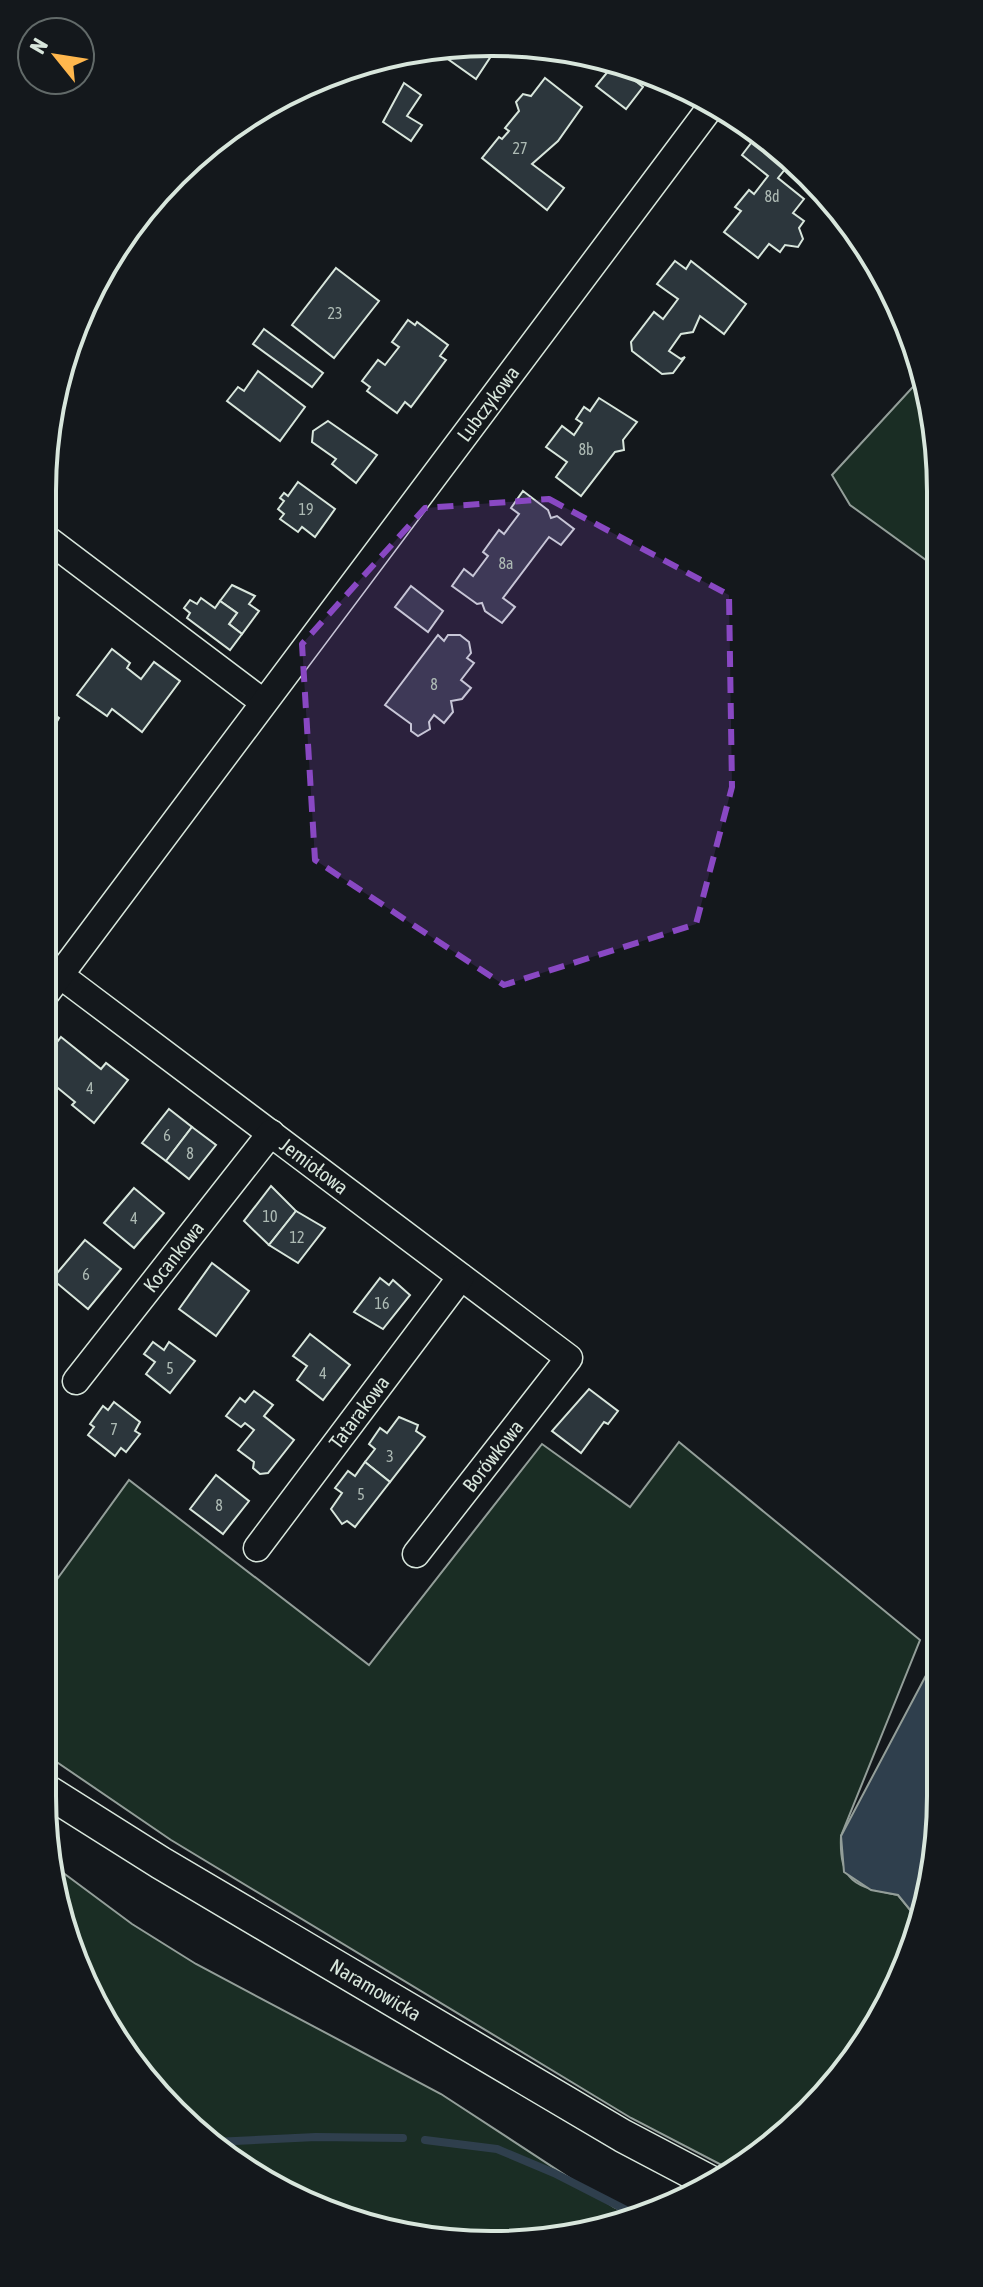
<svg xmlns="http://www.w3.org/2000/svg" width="983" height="2287" font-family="'Asap Condensed',sans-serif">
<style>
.green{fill:#1a2d24;stroke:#939e99;stroke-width:2}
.water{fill:#2f3f4d;stroke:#939e99;stroke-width:2}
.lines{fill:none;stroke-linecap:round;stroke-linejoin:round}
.stream{stroke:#2f3f4d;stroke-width:8}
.building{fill:#2c363c;stroke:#d8e6dc;stroke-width:2}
.minor-casing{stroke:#d8e6dc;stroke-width:29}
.tertiary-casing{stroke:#d8e6dc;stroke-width:35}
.minor{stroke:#14181c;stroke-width:26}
.tertiary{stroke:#14181c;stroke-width:32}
.marked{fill:#8948c3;fill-opacity:0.2;stroke:#8948c3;stroke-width:6;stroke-dasharray:16 10;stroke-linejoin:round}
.labels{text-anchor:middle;stroke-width:6;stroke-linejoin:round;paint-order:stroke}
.number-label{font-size:16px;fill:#adbab4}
.street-label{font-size:20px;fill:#d8e6dc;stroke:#14181c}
.rim{fill:none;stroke:#d8e6dc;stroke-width:4}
</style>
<rect width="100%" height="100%" fill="#14181c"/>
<!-- green -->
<g class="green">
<path d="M922 377 937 432V568L850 505 832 475Z"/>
<path d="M679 1442 920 1640 841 1836C839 1882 855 1887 898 1895L911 1911 922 1913 917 1940 830 2092 733 2171 631 2118 171 1840 42 1752V1600L129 1480 369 1665 542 1444 630 1507Z"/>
<path d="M54 1866 132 1924 196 1964 441 2094 614 2207 634 2216 579 2236H404L267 2185 153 2092 66 1940Z"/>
</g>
<!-- water -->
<path class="water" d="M941 1647V1795L922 1913 911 1911 898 1895 871 1890 844 1872 841 1836Z"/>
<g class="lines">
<!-- stream -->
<g class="stream">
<path d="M425 2140 497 2149 554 2173 636 2215"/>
<path d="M214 2142 316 2137 403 2138"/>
</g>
</g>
<!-- building -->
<g class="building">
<path d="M463 43 497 47 476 79 435 50Z"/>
<path d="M614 64 643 87 626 109 596 86Z"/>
<path d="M545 78 582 107 558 141 532 164 564 188 547 210 482 158 499 137 502 139 509 131 505 128 519 111 516 102 523 94 531 96Z"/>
<path d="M404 83 421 95 407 116 422 125 411 141 383 122Z"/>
<path d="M758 134 790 163 778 178 804 199 793 213 804 221 799 228 803 239 798 247 785 245 780 252 769 244 758 258 724 232 741 211 735 207 749 190 754 194 768 176 742 155Z"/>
<path d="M675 261 686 269 691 261 746 304 724 334 700 316 693 332 681 334 669 351 681 359 685 357 673 373 662 374 632 351 631 342 654 312 663 319 678 299 657 284Z"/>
<path d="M336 268 379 301 334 358 292 325Z"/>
<path d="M408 320 415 325 417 322 448 345 440 356 446 360 411 407 405 402 397 413 367 391 370 387 362 381 378 360 385 365 399 347 392 342Z"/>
<path d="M264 329 323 373 312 387 253 344Z"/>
<path d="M258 371 305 407 280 441 227 401 238 387 244 391Z"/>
<path d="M599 398 637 422 623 440 624 450 615 452 581 496 556 477 567 462 546 447 562 426 574 435 582 423 576 419 584 407 590 411Z"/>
<path d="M328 421 377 455 356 483 332 464 336 459 312 442 313 431Z"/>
<path d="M298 482 335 509 315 537 302 527 298 532 280 519 284 514 278 509 284 501 280 498 284 493 288 496Z"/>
<path d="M523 491 548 510 551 518 557 516 574 529 561 545 549 537 503 598 515 607 502 623 485 611 482 603 477 604 452 586 464 569 473 576 488 556 483 552 499 530 504 534 519 514 511 508Z"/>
<path d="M232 585 255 596 249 604 259 611 242 634 229 624 237 613 220 601Z"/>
<path d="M411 586 443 611 428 632 395 607Z"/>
<path d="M201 598 215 608 220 601 237 613 229 624 242 634 230 650 187 618 190 613 184 608 190 600 197 604Z"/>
<path d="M438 635 444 641 448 635H460L469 642 471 653 467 658 474 663 461 680 471 688 462 699 451 701 453 712 444 723 434 715 429 722 430 729 418 736 411 731V724L385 705Z"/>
<path d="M112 649 130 663 127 668 141 679 154 662 180 681 142 732 112 709 107 716 77 695Z"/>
<path d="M42 705 59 718 42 747Z"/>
<path d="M42 773 56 784 42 803Z"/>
<path d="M61 1037 101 1069 106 1063 128 1080 94 1123 72 1105 75 1102 42 1075V1062Z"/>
<path d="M169 1109 192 1127 166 1161 142 1143Z"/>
<path d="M192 1127 216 1145 189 1179 166 1161Z"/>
<path d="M271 1186 296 1211 269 1245 244 1221Z"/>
<path d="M134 1188 164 1213 134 1248 104 1223Z"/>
<path d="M296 1211 325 1228 298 1263 269 1245Z"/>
<path d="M85 1240 121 1269 88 1309 52 1279Z"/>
<path d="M212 1263 249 1291 216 1336 179 1309Z"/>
<path d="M380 1278 389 1285 393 1280 410 1295 383 1329 354 1312Z"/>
<path d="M310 1334 350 1365 323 1400 297 1380 307 1366 293 1356Z"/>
<path d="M153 1342 164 1350 169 1342 195 1361 170 1393 146 1374 155 1362 144 1354Z"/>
<path d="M589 1389 618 1411 608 1424 604 1422 581 1453 552 1431Z"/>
<path d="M254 1391 273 1405 264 1416 294 1440 268 1473 260 1474 253 1468 254 1462 238 1450 254 1430 245 1423 241 1427 226 1416 240 1398 245 1402Z"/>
<path d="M114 1402 140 1422 135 1431 140 1434 126 1452 121 1448 115 1456 88 1435 94 1427 90 1424 103 1406 108 1410Z"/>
<path d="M399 1417 418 1425 416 1431 425 1437 390 1482 365 1462 375 1449 369 1444 380 1428 387 1433Z"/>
<path d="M365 1462 390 1482 355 1527 347 1521 342 1524 331 1509 342 1493 335 1488 348 1471 355 1476Z"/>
<path d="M216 1475 249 1501 223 1534 190 1509Z"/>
</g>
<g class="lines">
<!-- minor casing -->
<g class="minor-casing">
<g id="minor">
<path d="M42 535 263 702"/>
<path id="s1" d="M60 975 569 1358 416 1554"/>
<path id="s2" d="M42 999 713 104"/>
<path id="s3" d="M76 1381 271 1133"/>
<path id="s4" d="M257 1548 461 1277"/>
</g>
</g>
<!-- tertiary casing -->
<g class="tertiary-casing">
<g id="tertiary">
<path id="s5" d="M42 1788 161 1863 623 2136 716 2185"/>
</g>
</g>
<!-- minor -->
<use href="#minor" class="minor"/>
<!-- tertiary -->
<use href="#tertiary" class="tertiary"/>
</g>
<!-- marked area -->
<path class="marked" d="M549 499 729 595 732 787 696 924 504 985 315 860 302 644 425 508Z"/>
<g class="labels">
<!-- number labels -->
<g class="number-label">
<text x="520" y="154">27</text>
<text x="772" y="202">8d</text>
<text x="335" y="319">23</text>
<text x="586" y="455">8b</text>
<text x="306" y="515">19</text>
<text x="506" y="569">8a</text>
<text x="434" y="690">8</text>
<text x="90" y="1094">4</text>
<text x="167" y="1141">6</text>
<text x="190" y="1159">8</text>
<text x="270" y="1222">10</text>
<text x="134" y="1224">4</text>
<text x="297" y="1243">12</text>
<text x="86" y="1280">6</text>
<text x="382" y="1309">16</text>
<text x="170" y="1374">5</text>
<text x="323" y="1379">4</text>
<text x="114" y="1435">7</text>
<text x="390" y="1462">3</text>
<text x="361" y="1500">5</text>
<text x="219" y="1511">8</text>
</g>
<!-- street labels -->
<g class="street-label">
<text dy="7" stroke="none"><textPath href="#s2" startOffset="744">Lubczykowa</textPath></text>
<text dy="7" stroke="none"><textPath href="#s1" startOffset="318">Jemiołowa</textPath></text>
<text dy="7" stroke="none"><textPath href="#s3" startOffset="158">Kocankowa</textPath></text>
<text dy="7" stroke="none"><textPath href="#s4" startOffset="170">Tatarakowa</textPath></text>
<text transform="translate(493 1456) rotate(-52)" y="7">Borówkowa</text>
<text dy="7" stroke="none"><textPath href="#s5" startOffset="390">Naramowicka</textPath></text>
</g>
</g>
<!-- crop -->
<path d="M0 0H983V2287H0ZM491 56H492A435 435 0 0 1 927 491V1796A435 435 0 0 1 492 2231H491A435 435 0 0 1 56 1796V491A435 435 0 0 1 491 56Z" fill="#14181c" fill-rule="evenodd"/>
<path class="rim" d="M491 56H492A435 435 0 0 1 927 491V1796A435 435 0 0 1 492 2231H491A435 435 0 0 1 56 1796V491A435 435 0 0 1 491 56Z"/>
<!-- north arrow -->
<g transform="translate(56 56) rotate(300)"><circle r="38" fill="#14181c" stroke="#626a69" stroke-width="2"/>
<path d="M0-6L14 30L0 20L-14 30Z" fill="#ffb74d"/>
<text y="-12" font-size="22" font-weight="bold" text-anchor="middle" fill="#d8e6dc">N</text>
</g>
</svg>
